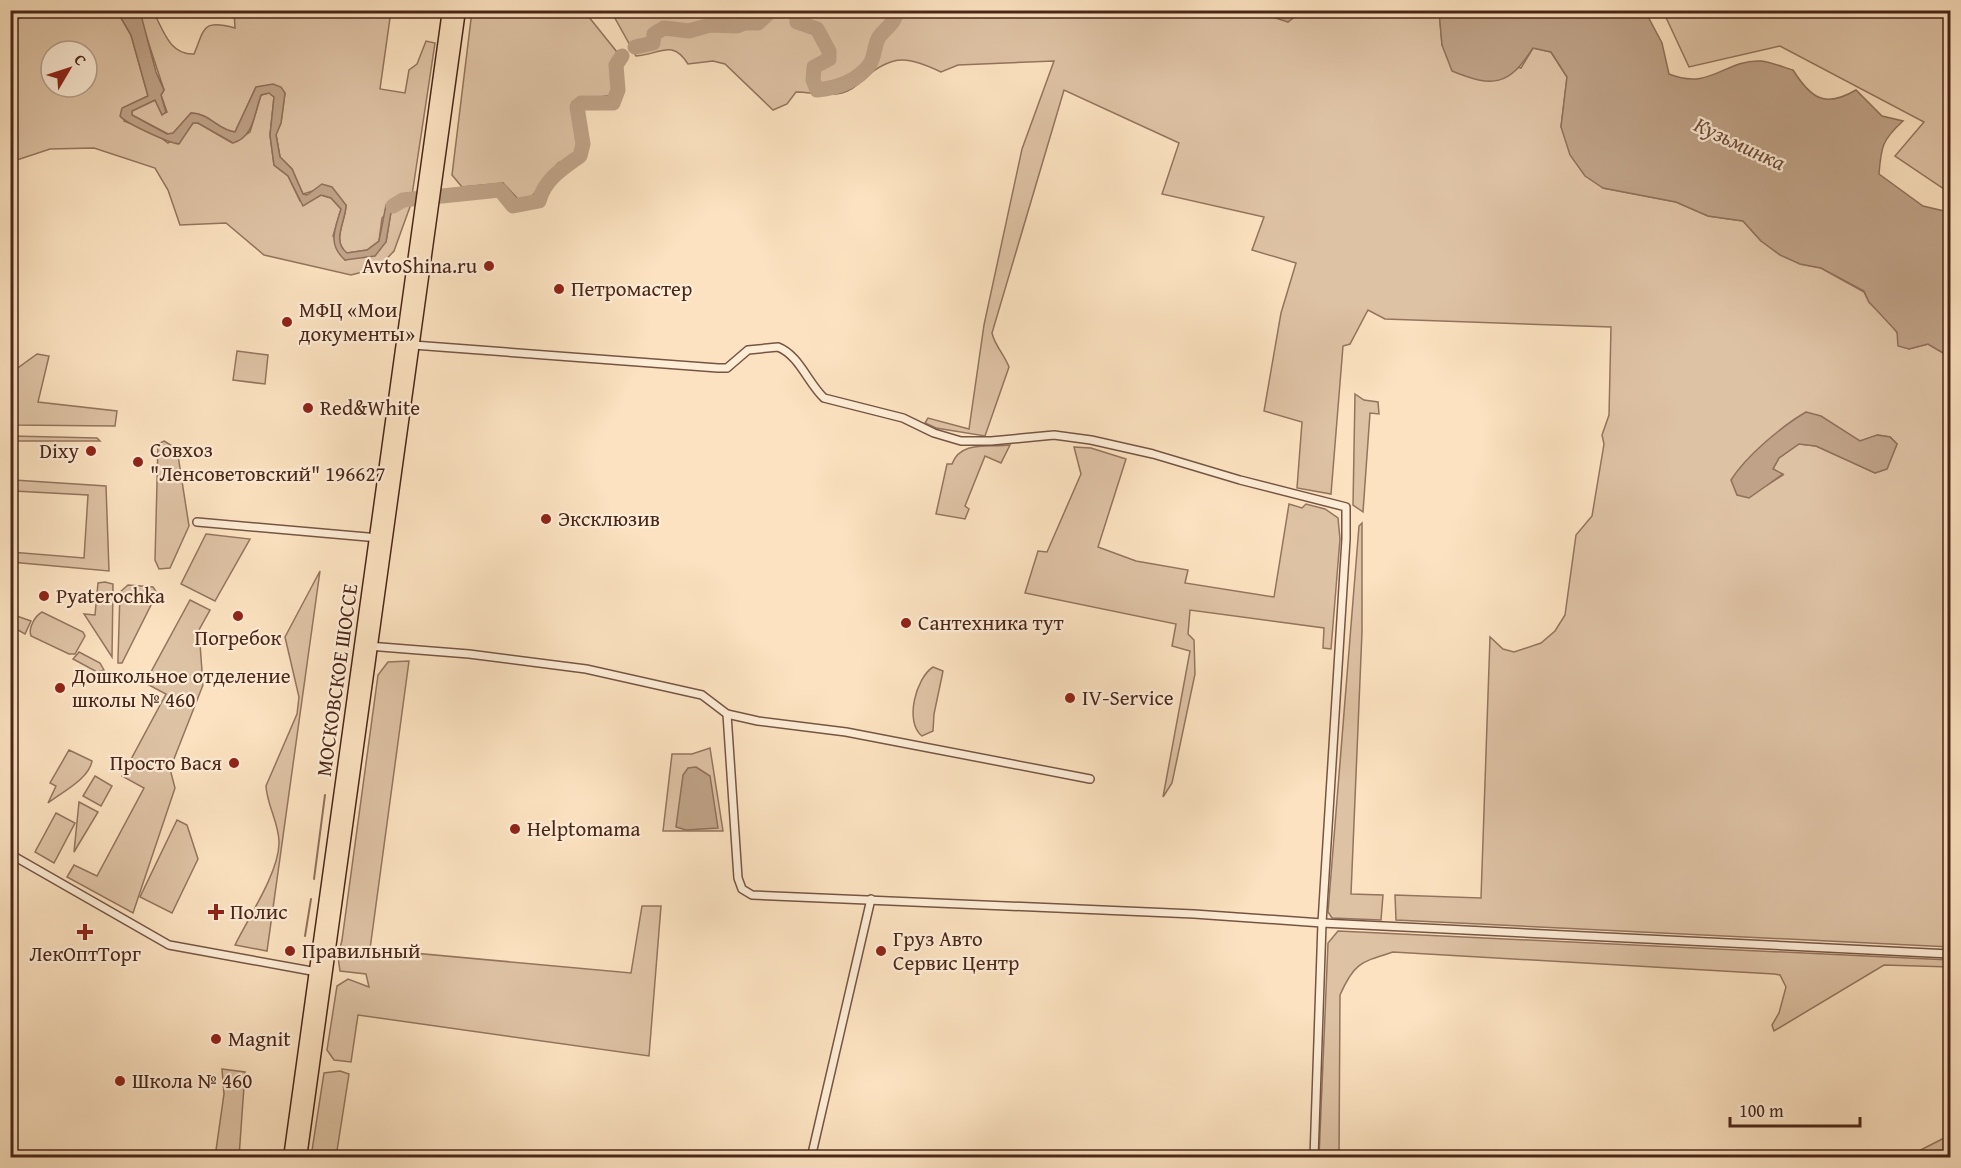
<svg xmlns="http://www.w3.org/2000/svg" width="1961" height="1168" font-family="'Gentium Book Plus',serif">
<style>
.green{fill:#dec2a4;stroke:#94745e;stroke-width:1.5;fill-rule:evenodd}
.water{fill:#bfa287;stroke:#90705b;stroke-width:1.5}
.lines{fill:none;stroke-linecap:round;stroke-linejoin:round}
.stream{stroke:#90705b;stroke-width:2}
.river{stroke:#bfa287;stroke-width:15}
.minor-casing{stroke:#765543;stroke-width:10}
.trunk-casing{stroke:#4a2619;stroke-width:15}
.minor{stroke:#fdecd6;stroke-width:7}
.trunk{stroke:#fce2c0;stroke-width:12}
.poi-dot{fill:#8f2418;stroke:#fdecd6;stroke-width:2}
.labels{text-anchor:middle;stroke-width:4.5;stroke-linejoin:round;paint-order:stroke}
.poi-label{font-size:21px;fill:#4a2619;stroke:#fdecd6;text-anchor:start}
.street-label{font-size:21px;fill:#4a2619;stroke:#fdecd6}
.water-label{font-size:22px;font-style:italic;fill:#6d4b3a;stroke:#fdecd6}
</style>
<rect width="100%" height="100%" fill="#fce2c0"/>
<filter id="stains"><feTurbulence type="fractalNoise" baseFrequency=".00333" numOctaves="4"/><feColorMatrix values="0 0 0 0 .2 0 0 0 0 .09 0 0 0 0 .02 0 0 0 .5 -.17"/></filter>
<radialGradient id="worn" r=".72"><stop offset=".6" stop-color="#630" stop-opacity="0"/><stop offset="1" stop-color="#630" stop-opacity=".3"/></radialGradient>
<!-- green -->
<g class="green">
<path d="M1031 10 1037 15 1059 10H1254L1288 22 1302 11 1439 10 1442 45 1521 68 1533 48 1551 52 1567 77 1561 127 1603 188 1676 202 1708 216 1743 221 1761 241 1800 264 1821 268 1864 292 1869 302 1884 315 1909 349 1928 344 1950 357V947L1396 920 1395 895 1481 898 1490 637 1503 649 1514 652 1541 643 1555 631 1565 615 1576 535 1592 516 1604 444 1602 435 1609 415 1611 327 1385 319 1368 310 1350 344 1343 346 1331 494 1297 488 1302 422 1264 411 1281 313 1296 263 1252 250 1264 217 1162 194 1179 143 1064 90 992 333C995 346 1004 354 1009 367L985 436 936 428 925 423 928 418 969 429 984 325 1022 149 1054 61 958 65 941 72C910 57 893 53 865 78 860 83 850 91 842 93 827 97 811 92 796 92L787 104 773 110 725 64 713 61 688 64C672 38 659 55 636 56L611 11ZM1795 419 1848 435 1860 441 1878 435 1890 437 1897 444 1887 469 1875 473 1816 446 1799 444 1779 458 1773 469 1783 475 1767 485 1742 466Z"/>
<path d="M30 11H117L131 35 148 96 129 105 124 121 153 132 168 143 188 130 193 123H198L232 143 250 132 261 95 269 93 274 97 270 135 274 165 288 176 300 201 311 200 321 195 331 198 341 209 333 236 345 260 386 242 391 212 403 204H411L394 251 378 268 351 275 264 255 226 223 180 225 168 190 155 168 94 148 50 149 11 162 10 25ZM51 51H87V87H51Z"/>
<path d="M138 11H153C163 29 169 55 194 54 205 28 202 19 235 28L234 11H391L380 89 405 93 409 70 417 64 426 41 435 43 412 195 401 197 382 218 379 241 367 250 347 253C331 241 346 221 346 205L316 190 303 194 292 169 280 157 276 134 281 123 285 93 256 87 235 132C218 130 209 113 191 113L173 134H168L132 115V111L155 100 162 114 167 112 161 95 164 90Z"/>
<path d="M472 11H584L617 52 612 66V94C599 101 585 93 572 102L578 149 572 156 558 163 529 200 518 199 503 183 462 187 452 175Z"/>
<path d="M1936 11 1941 13 1950 11V193L1895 156 1924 122 1780 46 1689 67 1663 11Z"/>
<path d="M237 351 268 355 265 384 233 380Z"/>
<path d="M37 354 49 356 38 402 117 411 115 426 11 425V373Z"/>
<path d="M1355 394 1364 400 1378 402 1379 414 1370 413 1363 512 1353 505Z"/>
<path d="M11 436 97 438 100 441H11Z"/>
<path d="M164 441 177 449 189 526 170 568 159 569 155 560 158 444Z"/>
<path d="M1010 445 1001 463 985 456 965 506 969 509 965 519 936 514 947 464H952C961 440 989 448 1010 445Z"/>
<path d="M1074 447 1091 448 1126 459 1098 547 1136 561 1188 570 1185 583 1274 597 1289 504 1302 508 1306 504 1325 509 1338 518 1340 539 1331 649 1323 648 1324 628 1190 610 1188 634 1194 640 1195 674 1172 783 1163 797 1190 651 1172 646 1176 624 1025 593 1038 551 1047 552 1081 474Z"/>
<path d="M14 480 106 486 109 571 11 562V552L84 558 88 495 14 491Z"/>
<path d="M1362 523V632L1351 894 1383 895 1381 920 1332 918 1328 912 1359 526Z"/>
<path d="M206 534 250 539 215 601 181 584Z"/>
<path d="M320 571 267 951 235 945C248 918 278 874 279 844 280 825 267 806 266 786L297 714 299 697 285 637Z"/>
<path d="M105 582 113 584 112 657 84 614 95 615 98 583Z"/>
<path d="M128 585 153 587 157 593 122 663H118V659L120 592Z"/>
<path d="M190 600 210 610 199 630 203 685 170 769 175 788 133 913 67 877 74 865 97 876 144 788 122 776 166 694 145 683Z"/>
<path d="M42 612 83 632 85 636 75 654H69L31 636C28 628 35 616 42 612Z"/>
<path d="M11 614 31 621 25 634 11 626Z"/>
<path d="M79 652 100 663 104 670 97 672 73 659Z"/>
<path d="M409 661 370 949 631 973 642 906H661L649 1056 358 1015 351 1062 334 1060 327 1050 337 986 348 979 369 987 366 974 340 971 338 957 342 940 378 675 388 662Z"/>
<path d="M933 667 943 671 942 676 934 714 933 731 922 736C904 722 916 678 933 667Z"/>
<path d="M710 748 723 831H663L672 754H692Z"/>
<path d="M69 750 92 761C89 779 62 792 48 803L56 786 50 783Z"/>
<path d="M95 776 112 786 101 806 83 796Z"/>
<path d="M79 802 98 812 74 852Z"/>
<path d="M56 813 75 823 54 863 35 852Z"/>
<path d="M177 820 187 825 198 859 172 913 140 897Z"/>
<path d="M1338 931 1950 960V967L1884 965 1774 1031 1772 1025 1779 1013 1786 987 1780 975 1774 974 1393 952C1361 962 1354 963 1340 995L1339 1157H1319L1328 943Z"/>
<path d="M222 1069 245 1072 239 1157H215L224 1094Z"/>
<path d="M340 1071 349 1074 336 1157H311L324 1073Z"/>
<path d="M1950 1135V1157H1906H1907Z"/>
</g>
<!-- water -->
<g class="water">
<path d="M117 11H138L141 15 156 72 164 90 161 95 166 112 162 115 155 100 132 111V115L167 134 173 133 191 113C209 113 218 130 235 132L256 87 273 84 281 87 285 93 281 123 276 135 280 157 292 169 303 194 307 195 322 184 332 187 346 205C346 221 331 241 347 253L367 250 379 241 386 205 401 197 412 195 411 204H403L391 212 386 242 375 256 345 260C327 244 335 229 341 209L331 198 321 195 303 206 288 176 274 165 270 135 274 97 269 93 261 95C254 114 254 137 233 143L198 123H193L179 144C169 143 125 123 120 116L122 108 148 96 131 35Z"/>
<path d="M1254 11H1302L1288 22Z"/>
<path d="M1439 11H1645L1662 43 1669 74C1711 91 1725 59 1761 61 1771 62 1783 67 1793 70 1810 97 1824 109 1856 90L1882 116 1903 121C1882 140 1881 147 1879 174L1923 206 1944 211 1950 218V357L1928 344 1909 349 1898 346 1897 332 1869 302 1864 291 1821 268 1800 264 1780 255 1761 241 1743 221 1708 216 1676 202 1603 188 1585 176 1570 155 1561 127 1567 77 1551 52 1533 48C1509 86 1493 88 1452 71L1442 45Z"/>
<path d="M1806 412 1821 416 1860 441 1877 435 1890 437 1897 444 1887 469 1875 473 1816 446 1799 444 1779 458 1773 469 1783 474 1749 498 1737 495 1731 480C1746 456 1782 426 1806 412Z"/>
<path d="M696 767 710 776 718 828 686 830 676 827 683 775 688 768Z"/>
</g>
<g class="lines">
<!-- stream -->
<g class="stream">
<path d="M314 879 325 795"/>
<path d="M305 936 311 899"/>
<path d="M1937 1158 1950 1149"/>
</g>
<!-- river -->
<g class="river">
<path d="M796 10 797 22 817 29 829 51V59L814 67 813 80 817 90C837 88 857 82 870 64 875 56 874 45 879 37 886 28 896 22 897 10"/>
<path d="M635 47 653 43 654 34 664 28 689 31 710 25 737 26 745 23H758L772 10"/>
<path d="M393 206 403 200 500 190 513 206 539 201C545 179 562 169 580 156L583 144 577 107 581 103H613L618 90 616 65 622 56"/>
</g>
<!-- minor casing -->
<g class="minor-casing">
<g id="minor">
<path d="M413 345 718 368H727L748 350 778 347C799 355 808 383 824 398L903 418 934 433 961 441H991L1054 435 1091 440 1153 454 1240 480 1346 507V539L1322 923 1314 1158"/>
<path d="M197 522 379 538"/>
<path d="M368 646 469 654 586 669 702 695 727 714 758 721 846 732 1090 779"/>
<path d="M727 714 738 878 742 889 752 895 1194 914 1322 923 1950 954"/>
<path d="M10 854 169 945 317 972"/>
<path d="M811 1158 871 899"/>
</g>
</g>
<!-- trunk casing -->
<g class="trunk-casing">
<g id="trunk">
<path d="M290 1158 449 10"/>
<path d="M300 1158 459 10"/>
</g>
</g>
<!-- minor -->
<use href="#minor" class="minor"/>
<!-- trunk -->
<use href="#trunk" class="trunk"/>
</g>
<!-- markers -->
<g class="poi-dot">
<circle cx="489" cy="266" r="6"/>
<circle cx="559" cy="289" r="6"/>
<circle cx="287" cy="322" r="6"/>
<circle cx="308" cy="408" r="6"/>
<circle cx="91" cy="451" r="6"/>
<circle cx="138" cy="462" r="6"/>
<circle cx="546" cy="519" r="6"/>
<circle cx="44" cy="596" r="6"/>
<circle cx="238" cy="616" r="6"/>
<circle cx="906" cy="623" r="6"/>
<circle cx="60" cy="688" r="6"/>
<circle cx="1070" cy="698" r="6"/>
<circle cx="234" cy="763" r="6"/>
<circle cx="515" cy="829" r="6"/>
<path d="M213 903h6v6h6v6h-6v6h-6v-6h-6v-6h6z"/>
<path d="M82 923h6v6h6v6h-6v6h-6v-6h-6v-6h6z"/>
<circle cx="290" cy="951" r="6"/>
<circle cx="881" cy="951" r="6"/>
<circle cx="216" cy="1039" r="6"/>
<circle cx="120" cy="1081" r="6"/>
</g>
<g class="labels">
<!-- poi labels -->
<g class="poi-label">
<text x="477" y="273" text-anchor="end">AvtoShina.ru</text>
<text x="571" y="296">Петромастер</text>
<text x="299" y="317">МФЦ «Мои<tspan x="299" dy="24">документы»</tspan></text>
<text x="320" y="415">Red&amp;White</text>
<text x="150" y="457">Совхоз<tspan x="150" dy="24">"Ленсоветовский" 196627</tspan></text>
<text x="79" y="458" text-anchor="end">Dixy</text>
<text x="558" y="526">Эксклюзив</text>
<text x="56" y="603">Pyaterochka</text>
<text x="918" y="630">Сантехника тут</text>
<text x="238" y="645" text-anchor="middle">Погребок</text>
<text x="72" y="683">Дошкольное отделение<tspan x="72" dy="24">школы № 460</tspan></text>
<text x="1082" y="705">IV-Service</text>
<text x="222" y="770" text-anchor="end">Просто Вася</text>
<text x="527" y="836">Helptomama</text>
<text x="230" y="919">Полис</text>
<text x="893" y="946">Груз Авто<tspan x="893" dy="24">Сервис Центр</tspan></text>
<text x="302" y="958">Правильный</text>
<text x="85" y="961" text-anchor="middle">ЛекОптТорг</text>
<text x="228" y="1046">Magnit</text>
<text x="132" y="1088">Школа № 460</text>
</g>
<!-- street labels -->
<g class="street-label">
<text transform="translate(337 680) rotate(-82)" y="7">МОСКОВСКОЕ ШОССЕ</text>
</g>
<!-- water labels -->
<g class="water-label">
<text transform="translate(1740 143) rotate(25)" y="8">Кузьминка</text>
</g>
</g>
<!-- margin -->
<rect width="1961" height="1168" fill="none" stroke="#fce2c0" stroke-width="36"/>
<rect x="12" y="12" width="1937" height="1144" fill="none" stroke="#4a2619" stroke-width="3"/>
<rect x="18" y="18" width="1925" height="1132" fill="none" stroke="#4a2619" stroke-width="1.5"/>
<!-- north arrow -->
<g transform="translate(69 69) rotate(51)"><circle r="28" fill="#fdecd6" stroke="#b59d8a" stroke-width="1.5"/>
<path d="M0-4.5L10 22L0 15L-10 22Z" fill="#8f2418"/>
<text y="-9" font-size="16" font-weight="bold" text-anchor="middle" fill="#4a2619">С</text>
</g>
<!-- scale -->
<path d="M1730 1117v9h130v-9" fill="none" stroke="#4a2619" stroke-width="3"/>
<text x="1739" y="1117" font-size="18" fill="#4a2619" stroke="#fdecd6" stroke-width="4.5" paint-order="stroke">100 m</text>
<rect width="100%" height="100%" filter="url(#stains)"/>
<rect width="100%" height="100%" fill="url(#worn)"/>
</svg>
